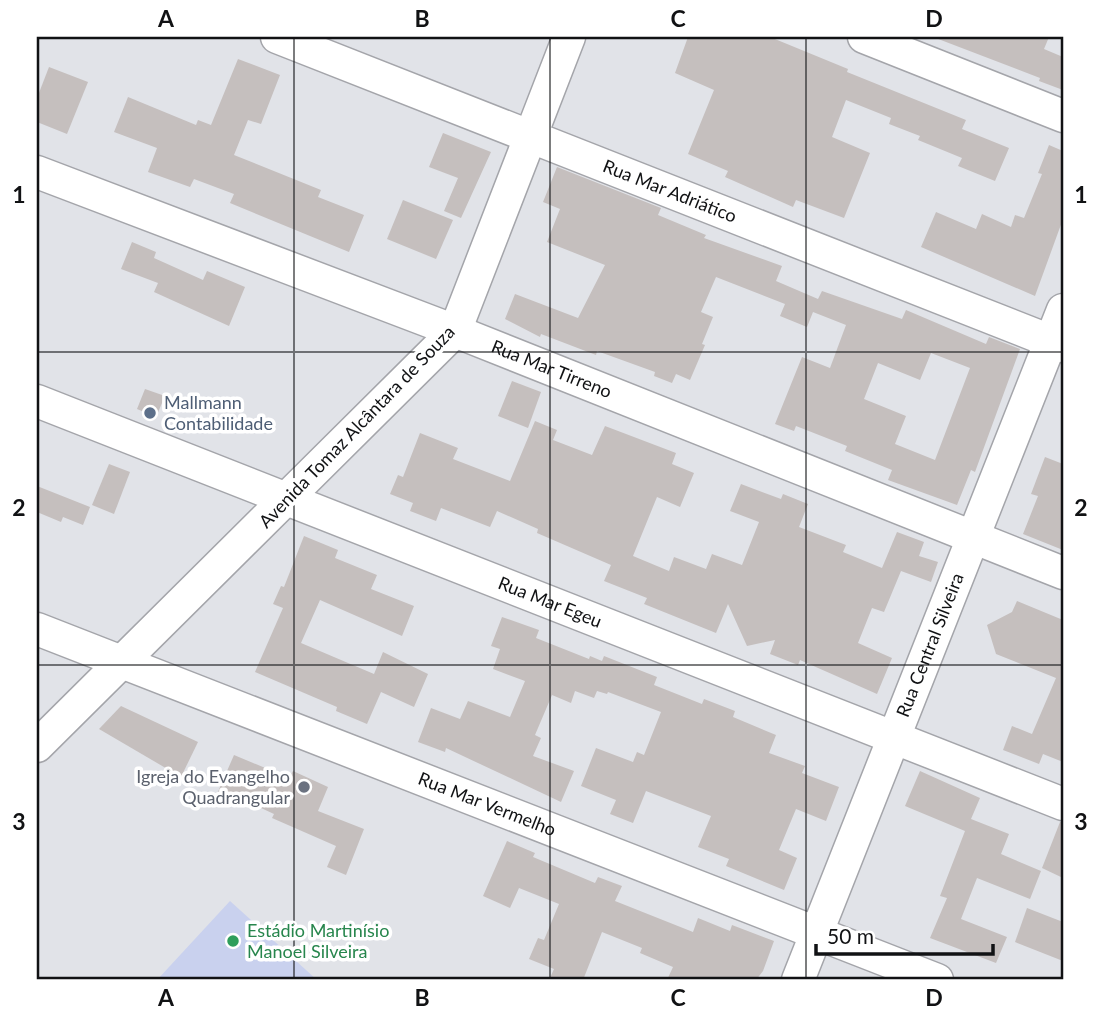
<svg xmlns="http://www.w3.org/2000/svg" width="1100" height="1017" font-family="Lato,sans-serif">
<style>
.green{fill:#c9d1ee}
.building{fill:#c5bfbe;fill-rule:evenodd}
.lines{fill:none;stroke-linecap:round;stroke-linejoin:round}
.minor-casing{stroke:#a4a5aa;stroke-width:35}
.minor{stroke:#fff;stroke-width:32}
.grid{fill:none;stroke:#111214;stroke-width:2;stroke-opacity:0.55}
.service-dot{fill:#5c6f8a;stroke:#fff;stroke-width:2.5}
.worship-dot{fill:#6b7280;stroke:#fff;stroke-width:2.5}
.leisure-dot{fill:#2e9e5b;stroke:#fff;stroke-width:2.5}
.labels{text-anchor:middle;stroke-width:7;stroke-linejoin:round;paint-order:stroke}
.street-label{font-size:18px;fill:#111214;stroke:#fff}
.service-label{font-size:18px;fill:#4e5e75;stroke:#fff;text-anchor:start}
.worship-label{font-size:18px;fill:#5b616d;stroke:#fff;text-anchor:end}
.leisure-label{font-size:18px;fill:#27864d;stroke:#fff;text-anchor:start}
.neatline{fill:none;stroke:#111214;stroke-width:2.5}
.grid-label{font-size:23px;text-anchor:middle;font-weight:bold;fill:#111214}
</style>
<rect width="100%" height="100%" fill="#e1e3e8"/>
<!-- green -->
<path class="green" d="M230 901 317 980H157Z"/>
<!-- building -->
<g class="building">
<path d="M688 37H770L848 69 847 72 966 120 962 129 1009 148 995 181 958 166 962 158 918 140 920 136 889 124 891 118 846 100 832 137 870 153 844 218 796 200 793 207 725 177 728 171 688 154 714 90 675 73Z"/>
<path d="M933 37H1049L1044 49 1063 57V90L1039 81 1040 78Z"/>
<path d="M238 59 280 75 261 124 248 120 234 155 321 190 318 197 364 215 349 252 230 203 234 194 194 179 190 187 148 172 157 148 114 132 128 97 196 125 198 120 211 125Z"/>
<path d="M49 67 88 82 67 134 37 122V98Z"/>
<path d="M443 133 491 152 461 218 444 211 458 178 429 167Z"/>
<path d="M1049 145 1063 151V219L1035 296 921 247 936 212 976 229 982 214 1011 227 1015 215 1024 218 1042 174 1038 173Z"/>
<path d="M557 167 661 208 658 215 706 235 704 238 782 266 776 281 818 299 822 291 902 319 906 310 986 344 989 337 1020 349 975 472 971 470 957 505 888 480 892 470 845 451 847 446 796 426 794 431 775 424 802 357 830 368 846 325 813 312 807 327 780 316 785 304 716 277 701 312 713 317 702 344 705 345 690 380 676 374 672 383 654 376 655 372 597 351 596 355 541 334 540 337 505 319 515 294 578 318 605 265 547 242 560 209 543 202ZM931 353 970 368 935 460 895 444 906 416 864 399 878 363 920 380Z"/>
<path d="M403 200 453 220 436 259 387 239Z"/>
<path d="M132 242 156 252 154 258 203 280 207 271 245 287 229 326 154 292 158 283 121 269Z"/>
<path d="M512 381 541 392 528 428 498 416Z"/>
<path d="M145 389 165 396 156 417 137 409Z"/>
<path d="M535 421 557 430 553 440 592 455 605 426 676 453 672 464 694 473 680 507 657 497 633 556 669 571 674 557 706 569 712 554 742 565 759 522 730 511 741 484 781 499 783 494 808 504 799 527 846 545 843 552 882 568 897 532 924 542 919 556 938 562 931 582 901 571 884 612 872 608 858 643 892 658 877 694 800 660 798 665 770 654 775 640 747 646 728 604 716 633 644 604 647 598 604 581 611 565 537 533 538 529 497 511 490 527 441 508 436 521 410 511 413 503 390 494 398 475 403 477 420 433 458 448 453 459 510 481Z"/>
<path d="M1045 457 1063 464V550L1023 534 1038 496 1031 494Z"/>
<path d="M109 464 130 472 114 514 92 505Z"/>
<path d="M37 486 90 507 83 525 63 517 61 522 37 512Z"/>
<path d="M304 536 338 550 335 558 377 575 371 589 414 606 402 636 320 600 301 643 374 674 383 652 428 674 414 707 381 692 367 724 336 711 337 707 255 672 283 608 273 604 281 586 284 587Z"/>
<path d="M1017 601 1063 620V762L1043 754 1039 764 1003 750 1012 726 1032 734 1056 678 996 654 987 625 1012 612Z"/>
<path d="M502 617 539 630 536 638 589 659 590 656 602 661 604 656 657 677 654 685 702 704 704 699 735 711 733 717 776 735 769 753 805 766 802 773 839 787 826 821 796 809 779 850 797 858 784 890 726 866 729 859 698 847 711 816 646 791 633 823 610 814 616 800 581 786 596 748 633 762 637 752 644 755 661 712 608 692 607 694 597 691 594 698 575 691 571 703 552 695 535 735 541 738 533 756 574 771 561 802 446 748 445 752 418 742 431 708 460 719 468 701 510 717 525 681 493 669 500 649 491 646Z"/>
<path d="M121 706 198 742 181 777 99 729Z"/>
<path d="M234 755 289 778 293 771 328 787 318 811 364 829 346 875 327 867 336 846 272 818 274 814 237 797 235 801 217 794Z"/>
<path d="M920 771 980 798 971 819 1009 834 1001 854 1041 871 1030 899 977 878 961 919 1007 937 996 963 930 938 947 898 940 896 965 831 905 806Z"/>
<path d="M1060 822H1063V878L1042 868Z"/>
<path d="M507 841 535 853 533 857 595 883 598 877 622 886 615 901 693 932 698 918 730 931 732 925 774 941 763 971 756 980H667L673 967 640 953 642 948 602 932 583 980H549L554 969 529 959 538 938 544 940 559 904 519 888 510 908 483 896Z"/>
<path d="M1027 908 1063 922V961L1015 942Z"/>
</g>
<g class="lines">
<!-- minor casing -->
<g class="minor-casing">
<g id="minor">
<path id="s1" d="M277 37 1063 346"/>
<path d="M864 37 1063 116"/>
<path id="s2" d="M37 172 455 331 1063 573"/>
<path id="s3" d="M37 401 1063 804"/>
<path id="s4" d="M37 629 937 980"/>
<path d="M37 746 455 331 569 37"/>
<path id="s5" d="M798 980 1063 310"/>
</g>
</g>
<!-- minor -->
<use href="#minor" class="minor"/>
</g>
<!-- grid -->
<path class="grid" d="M294 37V980M550 37V980M806 37V980M37 352H1063M37 665H1063"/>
<!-- markers -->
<circle class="service-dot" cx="150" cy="413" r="7"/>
<circle class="worship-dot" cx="304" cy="787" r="7"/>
<circle class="leisure-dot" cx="233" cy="941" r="7"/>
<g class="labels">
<!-- street labels -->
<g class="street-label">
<text dy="6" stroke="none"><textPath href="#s1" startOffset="422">Rua Mar Adriático</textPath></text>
<text dy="6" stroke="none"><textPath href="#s2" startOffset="551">Rua Mar Tirreno</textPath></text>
<text transform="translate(357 427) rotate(-46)" y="6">Avenida Tomaz Alcântara de Souza</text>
<text dy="6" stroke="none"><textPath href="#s3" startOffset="551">Rua Mar Egeu</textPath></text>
<text dy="6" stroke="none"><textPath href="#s5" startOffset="360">Rua Central Silveira</textPath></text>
<text dy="6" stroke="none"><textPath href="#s4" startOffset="483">Rua Mar Vermelho</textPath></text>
</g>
<!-- service labels -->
<g class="service-label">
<text x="164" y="409">Mallmann<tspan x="164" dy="21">Contabilidade</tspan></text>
</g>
<!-- worship labels -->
<g class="worship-label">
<text x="290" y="783">Igreja do Evangelho<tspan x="290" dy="21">Quadrangular</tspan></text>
</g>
<!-- leisure labels -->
<g class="leisure-label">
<text x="247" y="937">Estádio Martinísio<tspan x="247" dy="21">Manoel Silveira</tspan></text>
</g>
</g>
<!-- border -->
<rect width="1100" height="1017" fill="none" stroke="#ffffff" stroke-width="77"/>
<!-- scale -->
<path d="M816 944v10h177v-10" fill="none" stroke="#111214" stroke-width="3.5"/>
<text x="827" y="944" font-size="21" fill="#111214" stroke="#ffffff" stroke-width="5" paint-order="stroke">50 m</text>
<rect x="38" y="38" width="1024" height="940" class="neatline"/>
<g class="grid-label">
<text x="166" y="27">A</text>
<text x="422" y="27">B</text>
<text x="678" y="27">C</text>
<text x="934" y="27">D</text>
<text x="19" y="203">1</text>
<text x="1081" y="203">1</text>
<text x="19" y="516">2</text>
<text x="1081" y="516">2</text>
<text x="19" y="830">3</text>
<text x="1081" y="830">3</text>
<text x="166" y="1006">A</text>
<text x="422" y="1006">B</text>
<text x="678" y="1006">C</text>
<text x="934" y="1006">D</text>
</g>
</svg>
